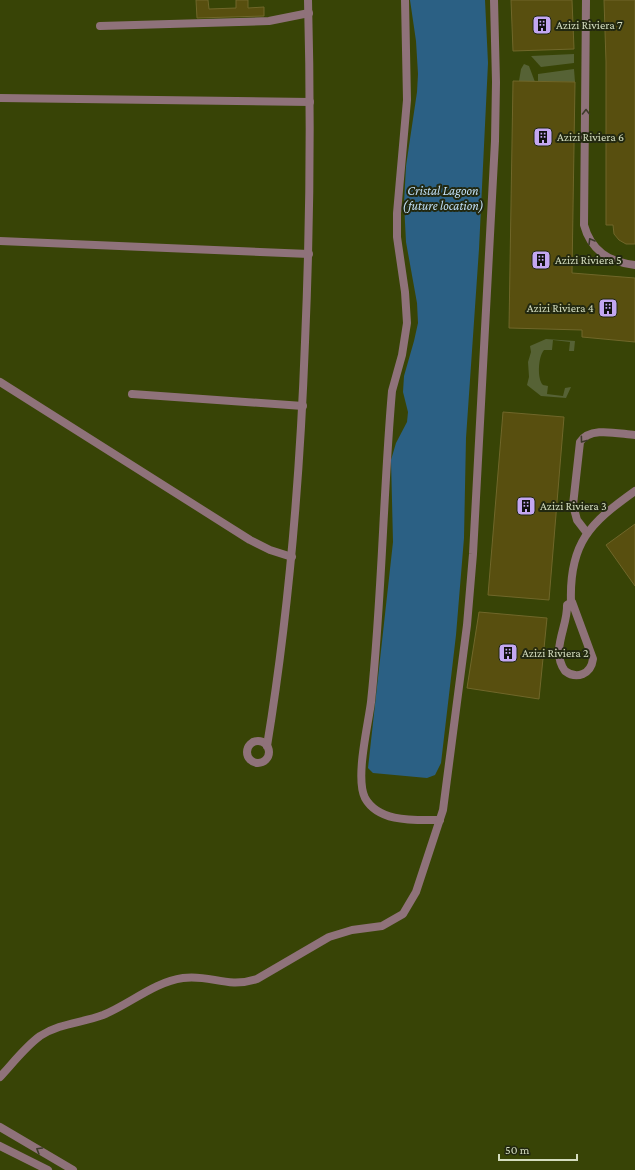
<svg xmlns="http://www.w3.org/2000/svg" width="635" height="1170" font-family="'Crimson Pro',serif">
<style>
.green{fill:#566235}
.water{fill:#2b6084}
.building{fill:#584f0f;stroke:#70672a}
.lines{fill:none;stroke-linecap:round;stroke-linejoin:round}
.minor{stroke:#8f727a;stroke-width:8}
.oneway{stroke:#3d3a2a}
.labels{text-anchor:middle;stroke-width:4;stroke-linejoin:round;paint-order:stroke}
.poi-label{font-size:12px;fill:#d4ddbf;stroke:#222810;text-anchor:start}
.water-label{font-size:13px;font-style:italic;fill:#c0def5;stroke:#222810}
</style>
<rect width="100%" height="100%" fill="#384406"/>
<!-- green -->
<g class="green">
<path d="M574 54V63L541 67 531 56Z"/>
<path d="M524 64 529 66 535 82 519 81 521 69Z"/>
<path d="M574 69 575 82 538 81V74Z"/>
<path d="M546 339 575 341 574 351H569L570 342 553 340 552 350H544C538 357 537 379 543 385L548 386 547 394 563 396 565 388 571 387 566 398 541 396 527 385 529 377 528 362 531 352 530 346Z"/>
</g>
<!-- water -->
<path class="water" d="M410 0H485L488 63 479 249 466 438 464 538 456 635 441 763 435 775 427 778 373 773 368 768 393 542 391 460 396 443 407 422 408 412 403 392 404 376 414 341 418 323 417 303 406 242 404 203 406 166 417 92 418 74 416 41Z"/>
<!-- building -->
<g class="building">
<path d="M196 0H208L209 9 236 8V0H248V8L264 7V16L197 18Z"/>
<path d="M511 0H572L574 49 513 51Z"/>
<path d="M604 0H635V244H626L619 240 614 234 613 225H606V62Z"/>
<path d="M513 81 575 82 572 273 635 278V342L582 337V330L509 328Z"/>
<path d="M503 412 564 417 549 600 488 595Z"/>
<path d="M635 524V586L606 545Z"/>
<path d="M479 612 547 618 539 699 467 688Z"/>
</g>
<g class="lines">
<!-- minor -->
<g class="minor">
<path d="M405 0 407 100 397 213V237L405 292 407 323 402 355 392 391C383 494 382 599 371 702 368 726 355 778 365 798 379 823 415 820 440 820"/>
<path d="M586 0 584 225C591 251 609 262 635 265"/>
<path d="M100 26 269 21 309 13"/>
<path d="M0 98 310 102"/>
<path d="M0 241 309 254"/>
<path d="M0 382 250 540 270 550 292 557"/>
<path d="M132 394 303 406"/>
<path d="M587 533 577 520 573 505 580 442C590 426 619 434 635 435"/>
<path d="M571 602C569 543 590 523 635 491"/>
<path d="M572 602 593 659C591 674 577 680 565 671 550 650 568 627 567 605Z"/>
<circle cx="258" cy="752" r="11"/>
<path d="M267 746C289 612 300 477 305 342 310 228 311 114 308 0"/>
<path d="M0 1077C13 1063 25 1047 40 1036 60 1023 82 1023 103 1015 130 1004 154 982 183 978 211 974 226 989 257 979L329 937 352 930 382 926 403 914 416 892 443 810 467 625 473 554 495 141 496 82 494 0"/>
<path d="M0 1127 73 1170"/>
<path d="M0 1146 48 1170"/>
</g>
</g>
<!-- one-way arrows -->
<defs><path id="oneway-chevron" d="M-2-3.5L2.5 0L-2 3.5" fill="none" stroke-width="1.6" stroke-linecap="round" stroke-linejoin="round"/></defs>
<g class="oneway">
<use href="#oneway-chevron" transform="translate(586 112) rotate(-90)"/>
<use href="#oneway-chevron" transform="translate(591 241) rotate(-121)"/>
<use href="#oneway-chevron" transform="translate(583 440) rotate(126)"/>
<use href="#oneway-chevron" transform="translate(39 1150) rotate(-149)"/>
</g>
<!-- icons -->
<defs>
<g id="building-square" transform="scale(1)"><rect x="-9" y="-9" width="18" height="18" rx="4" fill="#c3a7f2" stroke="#222810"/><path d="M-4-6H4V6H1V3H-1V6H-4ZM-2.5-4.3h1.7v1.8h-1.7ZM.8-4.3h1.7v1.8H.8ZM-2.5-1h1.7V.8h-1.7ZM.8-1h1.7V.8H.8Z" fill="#111"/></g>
</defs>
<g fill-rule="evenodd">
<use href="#building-square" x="542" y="25"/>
<use href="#building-square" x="543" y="137"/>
<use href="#building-square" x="541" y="260"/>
<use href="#building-square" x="608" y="308"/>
<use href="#building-square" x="526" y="506"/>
<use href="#building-square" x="508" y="653"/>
</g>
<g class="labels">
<!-- poi labels -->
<g class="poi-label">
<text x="556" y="29">Azizi Riviera 7</text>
<text x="557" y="141">Azizi Riviera 6</text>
<text x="555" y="264">Azizi Riviera 5</text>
<text x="594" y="312" text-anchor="end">Azizi Riviera 4</text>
<text x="540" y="510">Azizi Riviera 3</text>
<text x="522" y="657">Azizi Riviera 2</text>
</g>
<!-- water labels -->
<g class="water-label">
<text x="443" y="195">Cristal Lagoon<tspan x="443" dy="15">(future location)</tspan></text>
</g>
</g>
<!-- scale -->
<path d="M499 1154v6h78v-6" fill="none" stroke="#d4ddbf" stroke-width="2"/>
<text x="505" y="1154" font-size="12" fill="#d4ddbf" stroke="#222810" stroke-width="3" paint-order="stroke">50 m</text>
</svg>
